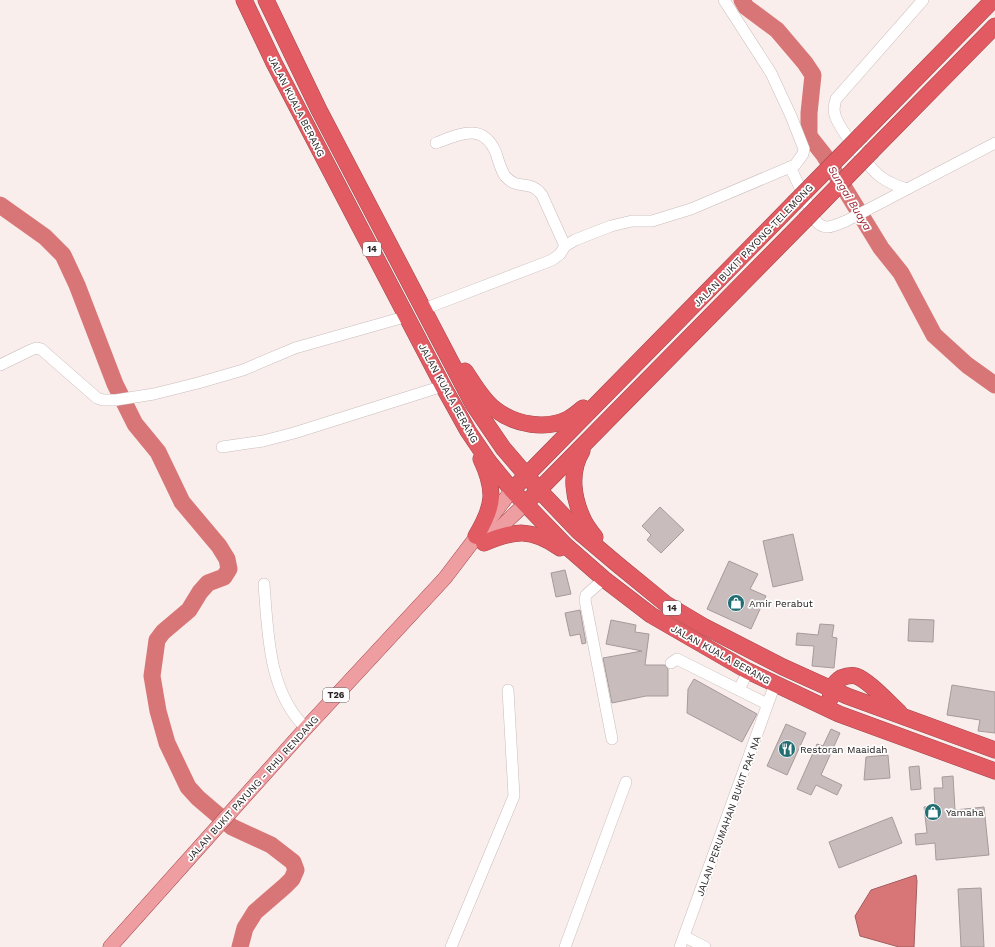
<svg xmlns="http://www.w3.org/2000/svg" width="995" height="947" font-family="'Work Sans',sans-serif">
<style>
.water{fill:#d87677;stroke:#a35d5e}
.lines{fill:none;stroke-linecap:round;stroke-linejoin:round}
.river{stroke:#d87677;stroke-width:17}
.building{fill:#c8bdbc;stroke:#a69a9a}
.minor-casing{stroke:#c8bdbc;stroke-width:12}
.major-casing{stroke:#a1474c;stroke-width:15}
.highway-casing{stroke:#a1474c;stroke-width:17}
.minor{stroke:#fff;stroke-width:11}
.major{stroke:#ee9da1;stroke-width:14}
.highway{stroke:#e35b62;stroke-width:16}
.highway-bridge-casing{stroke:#a1474c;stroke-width:17;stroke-linecap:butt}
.highway-bridge{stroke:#e35b62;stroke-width:16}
.labels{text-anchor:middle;stroke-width:3.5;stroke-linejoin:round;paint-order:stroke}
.shield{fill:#fefefe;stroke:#686464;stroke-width:1}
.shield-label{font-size:9px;font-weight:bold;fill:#272222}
.street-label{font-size:10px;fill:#272222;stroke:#fefefe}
.poi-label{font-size:10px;fill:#272222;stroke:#fefefe;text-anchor:start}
.water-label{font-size:11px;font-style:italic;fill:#98222f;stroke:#fefefe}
</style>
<rect width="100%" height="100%" fill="#faeeed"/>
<!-- water -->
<path class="water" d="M916 875 917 881 914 947H899L860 936 855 916 871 890Z"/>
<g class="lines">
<!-- river -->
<g class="river">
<path d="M742 0 746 7 777 30 805 63 813 75 809 113V136L824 155 881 248 901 273 934 335 967 365 995 385"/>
<path d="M0 205 45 237 63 255 77 285 115 384 135 424 158 452 182 502 219 546 227 559 229 569 224 577 208 583 200 592 189 610 163 632 157 640 152 676 158 711 167 743 188 787 198 798 232 827 271 845 293 862 296 870 292 879 285 886 255 912 245 928 240 947"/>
</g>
</g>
<!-- building -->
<g class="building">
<path d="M660 507 684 530 661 553 647 540 651 535 642 526Z"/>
<path d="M793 534 803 580 773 587 763 541Z"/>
<path d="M729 561 758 574 750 589 766 596 751 629 707 609Z"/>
<path d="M565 570 571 594 556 597 551 573Z"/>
<path d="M580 610 586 643 582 644 580 634 570 636 565 613Z"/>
<path d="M909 619 934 620 933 642 908 641Z"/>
<path d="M611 620 636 625 635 632 649 634 645 665H665L668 669V696H646L612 703 603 658 642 651 606 644Z"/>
<path d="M820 624 834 625 832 637 837 638 834 668 812 666 814 646 796 645 797 633 818 635Z"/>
<path d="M694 679 757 714 742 742 687 713 688 689Z"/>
<path d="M952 685 995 692V733L978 731 980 720 947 715Z"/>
<path d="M786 724 806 733 787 775 767 766Z"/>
<path d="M831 729 840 733 821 775 842 785 837 795 816 785 811 795 797 789 817 744 823 746Z"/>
<path d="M888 755 890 778 864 780 866 757Z"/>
<path d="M919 766 921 789 911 790 909 767Z"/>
<path d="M953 776 955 810 984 807 989 855 936 860 935 843 916 845 915 834 927 833 924 807 935 806 934 788H943L942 777Z"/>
<path d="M892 817 902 843 839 868 829 842Z"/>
<path d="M981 888 984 947H961L958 889Z"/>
</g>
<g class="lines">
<!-- minor casing -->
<g class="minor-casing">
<g id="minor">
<path d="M436 143C460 134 483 122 496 153 498 160 501 170 505 176 519 192 529 178 542 195L565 246"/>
<path d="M790 167 816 221C825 232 835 225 846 221L995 143"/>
<path d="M907 189C897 186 889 183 881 177 869 168 842 132 836 118 833 111 834 106 836 99L923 0"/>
<path d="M424 309 552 260 560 254 565 246 575 240 611 226 632 221H652L691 209 795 165 803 154 804 149 791 116 771 73 724 0"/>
<path d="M0 365 31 350 36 348 41 349 97 398 103 400H116L154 394 198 383 243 370 295 348 408 316"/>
<path d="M222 447 263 441 294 433 443 386"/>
<path d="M604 579 586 595 585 600 612 739"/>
<path d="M264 584C268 633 268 692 306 728"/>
<path d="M671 663 677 659 767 704"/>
<path d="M739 690 748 671"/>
<path d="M685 937 705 947"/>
<path d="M451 947 514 796 508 690"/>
<path d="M565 947 626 782"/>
<path d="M680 947 775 684"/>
</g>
</g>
<!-- major casing -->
<g class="major-casing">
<g id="major">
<path d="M485 542 525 504"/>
<path d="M110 947 306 728 445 578 512 490"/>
</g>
</g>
<!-- highway casing -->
<g class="highway-casing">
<g id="highway">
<path d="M244 0 274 63 443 386 468 431 489 462 512 490 565 545 604 579 651 615 748 671 839 714 995 771"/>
<path d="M266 0 319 110 473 404 503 448 539 490 578 531 617 564 666 604 703 626 783 667 847 696 995 750"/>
<path d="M861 135 993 0"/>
<path d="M872 151 995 26"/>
<path d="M465 371C474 384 483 401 496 410 516 425 546 430 568 419 574 416 579 411 583 408"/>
<path d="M582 451C569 472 573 499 584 521 587 527 591 532 595 537"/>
<path d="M518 484 794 203"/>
<path d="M531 498 805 220"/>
<path d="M476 536C494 506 496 491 481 459"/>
<path d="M484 543C515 530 531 528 560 548"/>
<path d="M830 699C831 690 833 683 841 678 846 676 851 675 856 676 868 680 889 703 899 712"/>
</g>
</g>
<!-- minor -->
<use href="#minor" class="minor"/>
<!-- major -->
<use href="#major" class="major"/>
<!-- highway -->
<use href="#highway" class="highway"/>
<!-- highway-bridge casing -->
<g class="highway-bridge-casing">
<g id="highway-bridge">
<path d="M794 203 861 135"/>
<path d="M805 220 872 151"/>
</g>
</g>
<!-- highway-bridge -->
<use href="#highway-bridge" class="highway-bridge"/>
</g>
<!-- icons -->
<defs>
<g id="shop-disc" transform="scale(0.9)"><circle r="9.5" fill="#236e72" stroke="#fefefe"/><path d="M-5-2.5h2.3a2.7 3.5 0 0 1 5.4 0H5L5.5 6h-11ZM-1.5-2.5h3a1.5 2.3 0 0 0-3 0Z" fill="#fff"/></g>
<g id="restaurant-disc" transform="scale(0.9)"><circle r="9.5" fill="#236e72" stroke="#fefefe"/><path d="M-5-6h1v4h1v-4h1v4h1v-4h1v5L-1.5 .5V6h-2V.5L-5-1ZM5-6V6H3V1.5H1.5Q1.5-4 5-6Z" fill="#fff"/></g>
</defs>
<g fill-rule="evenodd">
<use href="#shop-disc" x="736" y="603"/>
<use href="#restaurant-disc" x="787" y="749"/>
<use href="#shop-disc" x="933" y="812"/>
</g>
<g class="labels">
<!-- shield labels -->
<g class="shield">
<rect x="363" y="242" width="18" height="14" rx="3"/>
<rect x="663" y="601" width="18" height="14" rx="3"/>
<rect x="323" y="688" width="26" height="14" rx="3"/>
</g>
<g class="shield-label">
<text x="372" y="252">14</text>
<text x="672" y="611">14</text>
<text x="336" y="698">T26</text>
</g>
<!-- street labels -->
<g class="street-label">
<text transform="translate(297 106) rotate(63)" y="4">JALAN KUALA BERANG</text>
<text transform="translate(753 245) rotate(-46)" y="4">JALAN BUKIT PAYONG-TELEMONG</text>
<text transform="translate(449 393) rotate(61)" y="4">JALAN KUALA BERANG</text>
<text transform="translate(721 654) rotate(29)" y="4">JALAN KUALA BERANG</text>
<text transform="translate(252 788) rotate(-48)" y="4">JALAN BUKIT PAYUNG - RHU RENDANG</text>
<text transform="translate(728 816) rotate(-70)" y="4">JALAN PERUMAHAN BUKIT PAK NA</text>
</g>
<!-- poi labels -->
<g class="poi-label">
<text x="749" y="607">Amir Perabut</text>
<text x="800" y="753">Restoran Maaidah</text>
<text x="946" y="816">Yamaha</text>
</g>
<!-- water labels -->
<g class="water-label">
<text transform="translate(850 198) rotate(59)" y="4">Sungai Buaya</text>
</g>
</g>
</svg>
